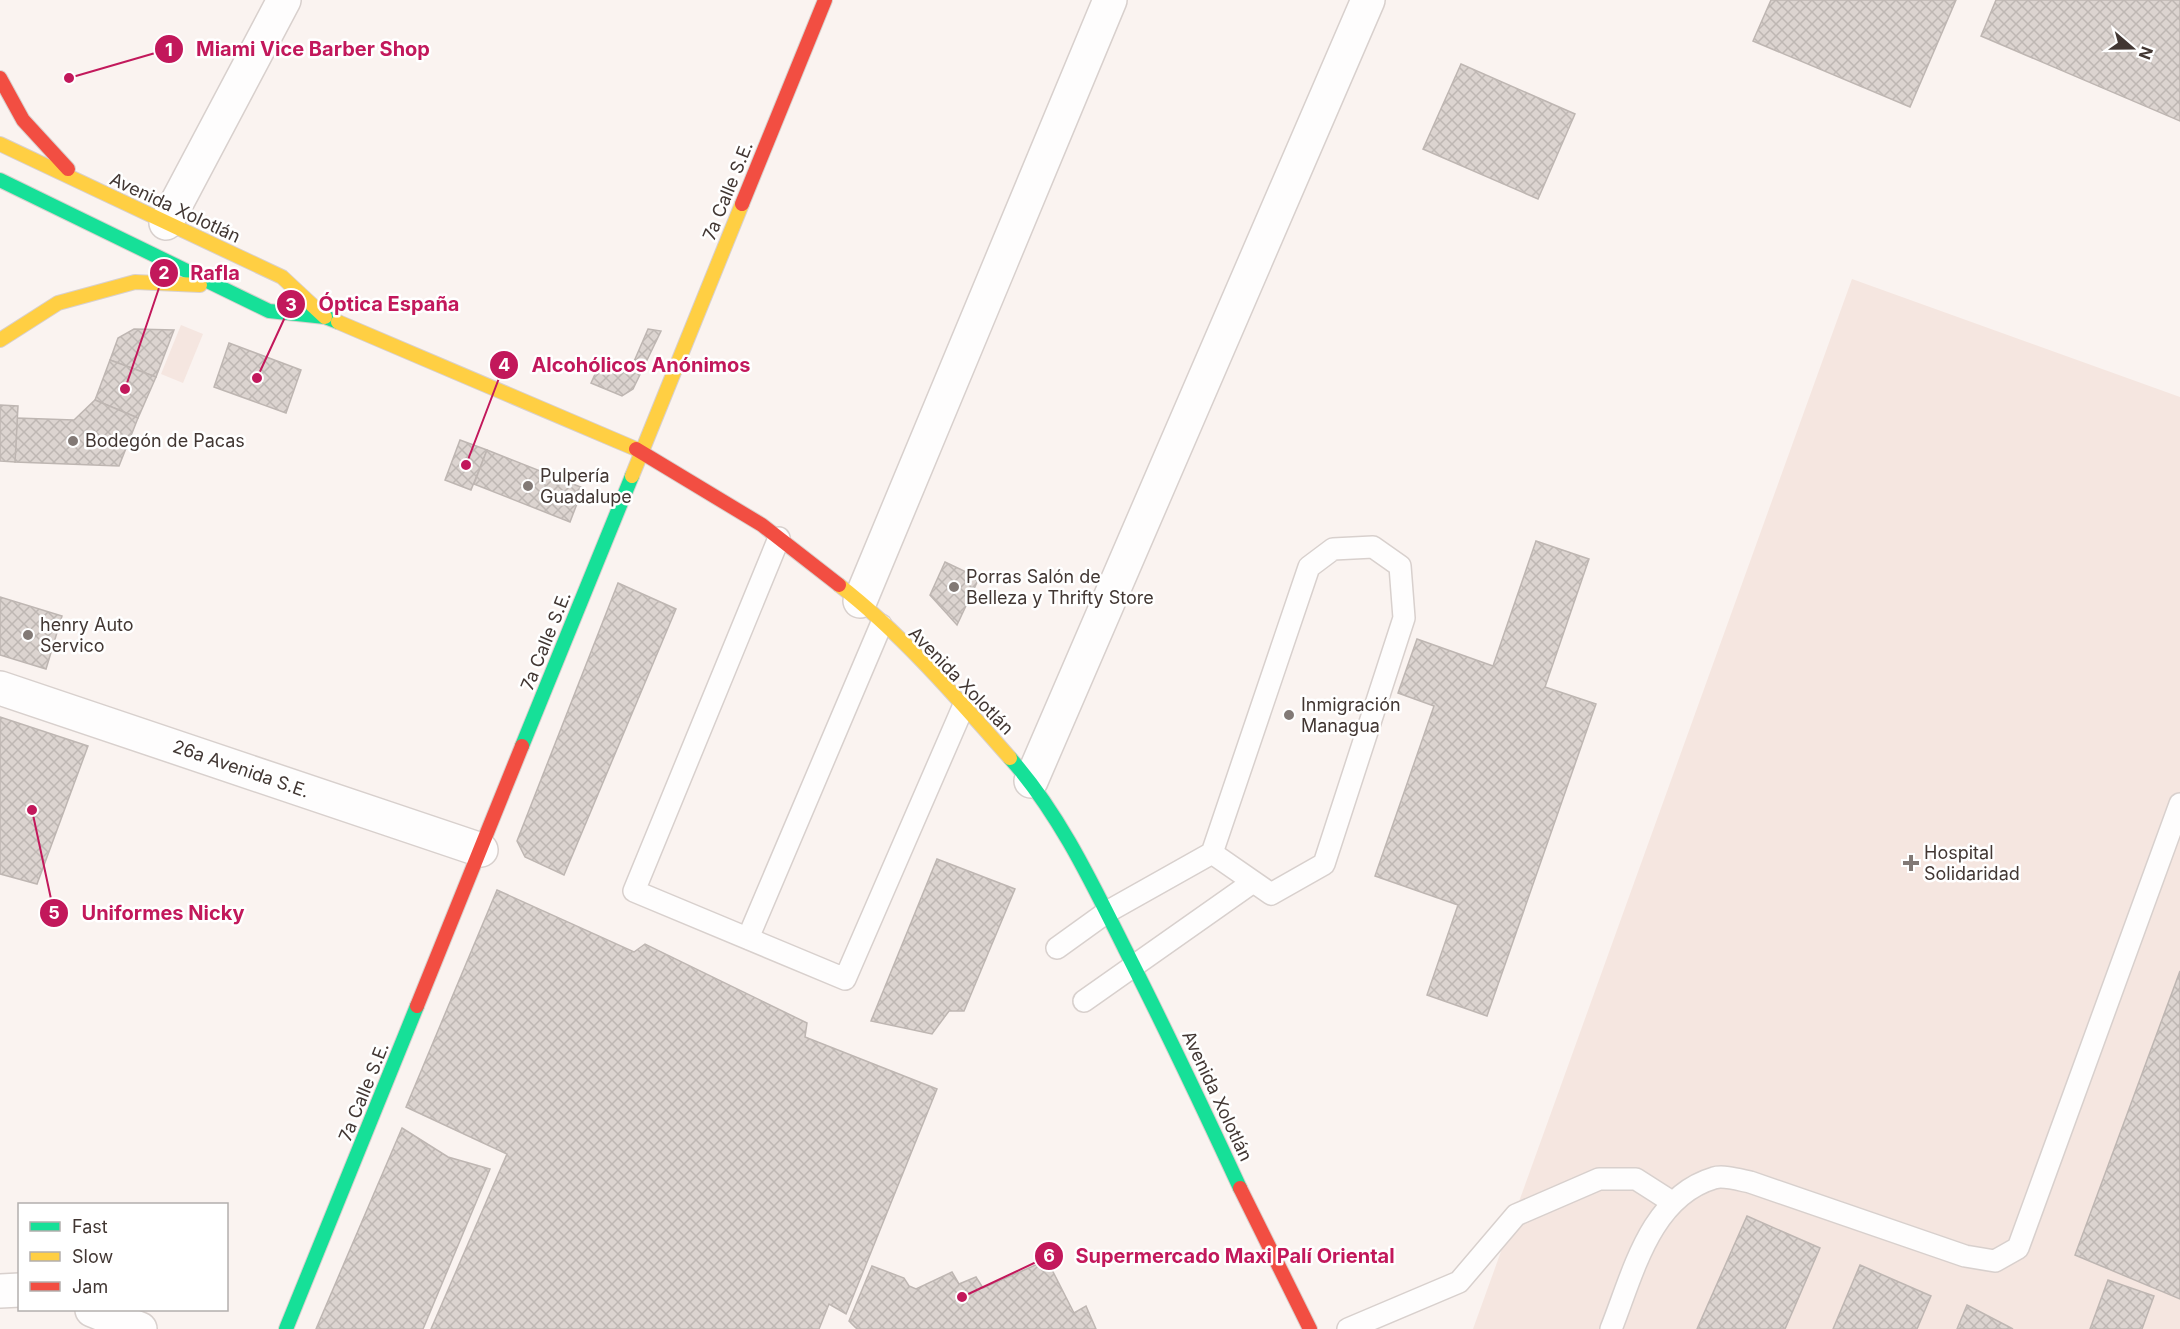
<svg xmlns="http://www.w3.org/2000/svg" width="2180" height="1329" font-family="Inter,sans-serif">
<style>
.built{fill:#f5e6e0}
.building{fill:url(#building-cross-hatch);stroke:#beb6b2;stroke-width:1.5}
.lines{fill:none;stroke-linecap:round;stroke-linejoin:round}
.lane-casing{stroke:#d8d0cd;stroke-width:24}
.street-casing{stroke:#d8d0cd;stroke-width:36}
.fast-casing{stroke:#d8d0cd;stroke-width:16}
.slow-casing{stroke:#d8d0cd;stroke-width:16}
.jam-casing{stroke:#d8d0cd;stroke-width:16}
.lane{stroke:#fefdfd;stroke-width:21}
.street{stroke:#fefdfd;stroke-width:33}
.fast{stroke:#16e098;stroke-width:14}
.slow{stroke:#ffcf43;stroke-width:14}
.jam{stroke:#f24e42;stroke-width:14}
.poi-dot{fill:#827975;stroke:#fff;stroke-width:2}
.labels{text-anchor:middle;stroke-width:5;stroke-linejoin:round;paint-order:stroke}
.street-label{font-size:18px;fill:#423733;stroke:#fff}
.poi-label{font-size:18px;fill:#423733;stroke:#fff;text-anchor:start}
.leader{fill:none;stroke:#c2185b;stroke-width:2}
.callout-dot{fill:#c2185b;stroke:#fff;stroke-width:2}
.mark-label{font-size:18px;text-anchor:middle;font-weight:bold;fill:#fff}
.callout-label{font-size:20px;text-anchor:middle;font-weight:bold;fill:#c2185b;stroke:#fff;stroke-width:5;stroke-linejoin:round;paint-order:stroke}
</style>
<defs>
<pattern id="building-cross-hatch" width="8" height="8" patternUnits="userSpaceOnUse" patternTransform="scale(1.5)"><rect width="8" height="8" fill="#dcd4d0"/><path d="M0 0l8 8M0 8l8-8" fill="none" stroke="#beb7b3"/></pattern>
</defs>
<rect width="100%" height="100%" fill="#faf3f0"/>
<!-- built -->
<g class="built">
<path d="M1852 279 2180 397V1329H1473Z"/>
<path d="M181 325 203 334 183 383 161 374Z"/>
</g>
<!-- building -->
<g class="building">
<path d="M1771 0H1956L1910 107 1753 41Z"/>
<path d="M1996 0H2180V121L1981 36Z"/>
<path d="M1461 64 1575 114 1538 199 1423 149Z"/>
<path d="M134 329 174 330 156 377 110 360 118 338Z"/>
<path d="M648 329 661 331 633 389 622 396 591 383 601 361 629 373Z"/>
<path d="M229 343 301 370 286 413 214 387Z"/>
<path d="M110 360 156 377 138 418 95 400Z"/>
<path d="M95 400 138 418 119 466 15 462 17 418 74 420Z"/>
<path d="M0 405 18 406 15 462 0 461Z"/>
<path d="M460 440 487 450 471 490 445 480Z"/>
<path d="M487 450 583 488 570 522 474 484Z"/>
<path d="M1536 541 1589 559 1545 687 1596 704 1487 1016 1427 995 1458 905 1375 876 1434 706 1398 693 1417 639 1493 666Z"/>
<path d="M945 562 979 578 957 625 930 595Z"/>
<path d="M618 583 676 609 564 875 525 857 517 841Z"/>
<path d="M0 597 62 616 46 669 0 655Z"/>
<path d="M0 717 88 746 37 884 0 874Z"/>
<path d="M937 859 1015 889 964 1011H949L932 1034 871 1021Z"/>
<path d="M497 890 634 952 645 944 807 1023 805 1037 937 1089 846 1314 829 1304 819 1329H431L507 1154 406 1107Z"/>
<path d="M2180 971V1299L2075 1255Z"/>
<path d="M402 1128 448 1157 490 1169 423 1329H316Z"/>
<path d="M1747 1216 1820 1248 1785 1329H1697Z"/>
<path d="M1047 1260 1074 1313 1086 1306 1096 1329H857L849 1321 872 1266 904 1278 909 1286 916 1289 952 1272 959 1284 976 1277 983 1288Z"/>
<path d="M1860 1265 1931 1296 1917 1329H1833Z"/>
<path d="M2108 1280 2154 1296 2142 1329H2090Z"/>
<path d="M1967 1305 2013 1329H1957Z"/>
</g>
<g class="lines">
<!-- lane casing -->
<g class="lane-casing">
<g id="lane">
<path d="M779 538 634 891 845 979 964 705"/>
<path d="M748 938 881 625"/>
<path d="M1057 948 1107 912 1212 853 1309 567 1333 549 1373 547 1400 566 1404 618 1324 864 1271 894 1212 853"/>
<path d="M1084 1001 1253 882"/>
<path d="M1348 1329 1459 1282 1516 1215 1599 1179H1636L1672 1202"/>
<path d="M1611 1329C1633 1274 1650 1197 1714 1178 1723 1175 1740 1180 1750 1182L1965 1256 1995 1261 2018 1248 2180 804"/>
</g>
</g>
<!-- street casing -->
<g class="street-casing">
<g id="street">
<path d="M166 223 284 0"/>
<path d="M860 601 1110 0"/>
<path d="M0 688 481 850"/>
<path d="M1031 781 1368 0"/>
<path d="M0 1291 20 1290"/>
<path d="M92 1310 140 1329"/>
</g>
</g>
<!-- fast casing -->
<g class="fast-casing">
<g id="fast">
<path d="M0 180 269 311 325 317 338 322"/>
<path d="M522 746 632 476"/>
<path d="M1010 758C1059 813 1092 883 1125 949 1165 1028 1203 1108 1240 1188"/>
<path d="M286 1329 417 1006"/>
</g>
</g>
<!-- slow casing -->
<g class="slow-casing">
<g id="slow">
<path d="M0 144 282 277 325 317"/>
<path d="M338 322 636 449"/>
<path d="M0 340 58 303 135 282 200 285"/>
<path d="M632 476 742 204"/>
<path d="M839 585C902 634 957 698 1010 758"/>
</g>
</g>
<!-- jam casing -->
<g class="jam-casing">
<g id="jam">
<path d="M0 78 23 120 68 169"/>
<path d="M742 204 825 0"/>
<path d="M636 449 762 525 839 585"/>
<path d="M417 1006 522 746"/>
<path d="M1240 1188 1310 1329"/>
</g>
</g>
<!-- lane -->
<use href="#lane" class="lane"/>
<!-- street -->
<use href="#street" class="street"/>
<!-- fast -->
<use href="#fast" class="fast"/>
<!-- slow -->
<use href="#slow" class="slow"/>
<!-- jam -->
<use href="#jam" class="jam"/>
</g>
<!-- markers -->
<g class="poi-dot">
<circle cx="73" cy="441" r="6"/>
<circle cx="528" cy="486" r="6"/>
<circle cx="954" cy="587" r="6"/>
<circle cx="28" cy="635" r="6"/>
<circle cx="1289" cy="715" r="6"/>
<path d="M1908 854h6v6h6v6h-6v6h-6v-6h-6v-6h6z"/>
</g>
<g class="labels">
<!-- street labels -->
<g class="street-label">
<text transform="translate(728 191) rotate(-68)" y="6">7a Calle S.E.</text>
<text transform="translate(175 208) rotate(25)" y="6">Avenida Xolotlán</text>
<text transform="translate(546 641) rotate(-68)" y="6">7a Calle S.E.</text>
<text transform="translate(961 681) rotate(46)" y="6">Avenida Xolotlán</text>
<text transform="translate(241 769) rotate(19)" y="6">26a Avenida S.E.</text>
<text transform="translate(364 1092) rotate(-68)" y="6">7a Calle S.E.</text>
<text transform="translate(1217 1096) rotate(65)" y="6">Avenida Xolotlán</text>
</g>
<!-- poi labels -->
<g class="poi-label">
<text x="85" y="447">Bodegón de Pacas</text>
<text x="540" y="482">Pulpería<tspan x="540" dy="21">Guadalupe</tspan></text>
<text x="966" y="583">Porras Salón de<tspan x="966" dy="21">Belleza y Thrifty Store</tspan></text>
<text x="40" y="631">henry Auto<tspan x="40" dy="21">Servico</tspan></text>
<text x="1301" y="711">Inmigración<tspan x="1301" dy="21">Managua</tspan></text>
<text x="1924" y="859">Hospital<tspan x="1924" dy="21">Solidaridad</tspan></text>
</g>
</g>
<!-- callouts -->
<path class="leader" d="M69 78L169 49M125 389L164 273M257 378L291 304M466 465L504 365M32 810L54 913M962 1297L1049 1256"/>
<g class="callout-dot">
<circle cx="69" cy="78" r="6"/>
<circle cx="125" cy="389" r="6"/>
<circle cx="257" cy="378" r="6"/>
<circle cx="466" cy="465" r="6"/>
<circle cx="32" cy="810" r="6"/>
<circle cx="962" cy="1297" r="6"/>
<circle cx="169" cy="49" r="15"/>
<circle cx="164" cy="273" r="15"/>
<circle cx="291" cy="304" r="15"/>
<circle cx="504" cy="365" r="15"/>
<circle cx="54" cy="913" r="15"/>
<circle cx="1049" cy="1256" r="15"/>
</g>
<g class="mark-label">
<text x="169" y="56">1</text>
<text x="164" y="279">2</text>
<text x="291" y="311">3</text>
<text x="504" y="371">4</text>
<text x="54" y="919">5</text>
<text x="1049" y="1262">6</text>
</g>
<g class="callout-label">
<text x="313" y="56">Miami Vice Barber Shop</text>
<text x="215" y="280">Rafla</text>
<text x="389" y="311">Óptica España</text>
<text x="641" y="372">Alcohólicos Anónimos</text>
<text x="163" y="920">Uniformes Nicky</text>
<text x="1235" y="1263">Supermercado Maxi Palí Oriental</text>
</g>
<!-- legend -->
<rect x="18" y="1203" width="210" height="108" fill="#ffffff" stroke="#b3afad" stroke-width="1.5"/>
<rect x="30" y="1222" width="30" height="9" fill="#16e098" stroke="#b3afad" stroke-width="1.5"/>
<text x="72" y="1233" font-size="18" fill="#423733">Fast</text>
<rect x="30" y="1252" width="30" height="9" fill="#ffcf43" stroke="#b3afad" stroke-width="1.5"/>
<text x="72" y="1263" font-size="18" fill="#423733">Slow</text>
<rect x="30" y="1282" width="30" height="9" fill="#f24e42" stroke="#b3afad" stroke-width="1.5"/>
<text x="72" y="1293" font-size="18" fill="#423733">Jam</text>
<!-- north arrow -->
<g transform="translate(2132 48) rotate(110)" stroke="#ffffff" stroke-width="4.5" paint-order="stroke">
<path d="M0-4.5L10 22L0 15L-10 22Z" fill="#423733"/>
<text y="-9" font-size="16" font-weight="bold" text-anchor="middle" fill="#423733">N</text>
</g>
</svg>
